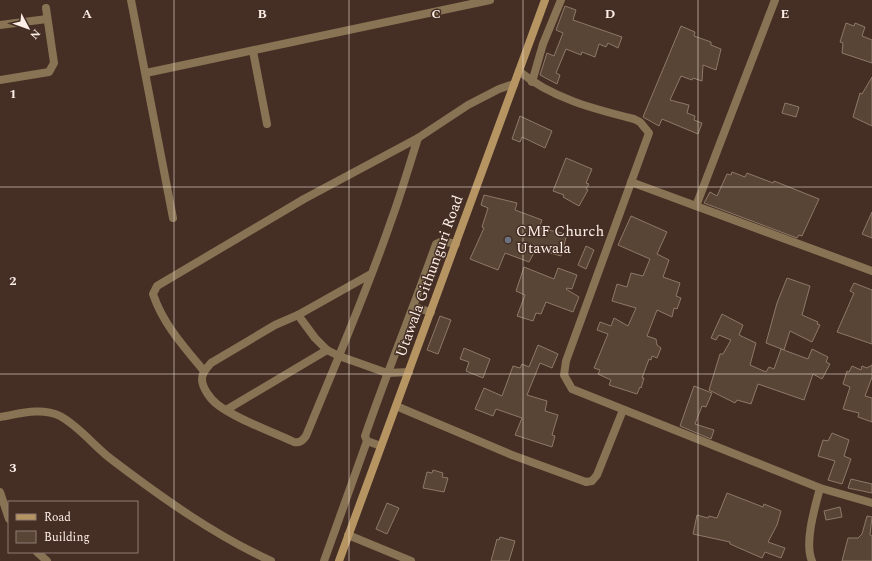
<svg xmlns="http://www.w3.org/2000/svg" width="872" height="561" font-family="Spectral,serif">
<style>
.building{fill:#594535;stroke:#8e7867}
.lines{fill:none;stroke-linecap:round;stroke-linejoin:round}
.street{stroke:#887354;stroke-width:8}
.secondary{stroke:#b69563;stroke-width:8}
.grid{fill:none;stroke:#fdeee7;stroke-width:1;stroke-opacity:0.55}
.worship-dot{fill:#6b7280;stroke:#452f25;stroke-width:1.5}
.labels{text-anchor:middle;stroke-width:3;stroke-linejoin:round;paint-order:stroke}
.poi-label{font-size:15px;fill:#fdeee7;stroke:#452f25;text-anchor:start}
.street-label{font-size:15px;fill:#fdeee7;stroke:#452f25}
.grid-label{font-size:13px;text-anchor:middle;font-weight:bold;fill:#fdeee7;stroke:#452f25;stroke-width:3;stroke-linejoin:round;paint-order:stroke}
</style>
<rect width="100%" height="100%" fill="#452f25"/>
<!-- building -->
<g class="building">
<path d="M565 6 576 10 573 20 622 37 618 48 608 43 606 47 599 44 595 57 582 52 581 55 566 49 556 73 560 75 557 84 540 75 547 53 554 56 563 33 556 30Z"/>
<path d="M846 23 854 26 855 23 865 27 862 36 872 40V63L842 53 843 43 840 42Z"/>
<path d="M681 26 695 32 694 36 711 42V45L721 49 716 70 703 65 702 81 693 78 692 80 681 76 670 100 689 105 687 113 695 116 694 120 702 123 698 134 662 119 659 126 643 117Z"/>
<path d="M872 77V126L853 117 860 93 862 94Z"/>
<path d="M785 103 799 107 796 117 782 113Z"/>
<path d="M520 116 552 131 545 148 522 137 520 142 512 139Z"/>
<path d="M566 158 592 169 586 183 589 184 586 189 588 190 579 206 563 197 564 195 553 191Z"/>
<path d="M732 172 745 177 747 173 773 183 774 181 819 199 802 236 799 235 797 238 704 203 710 192 717 196 727 174 731 175Z"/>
<path d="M484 195 517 203 515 210 542 220 539 228 567 234 561 256 536 249 529 262 505 253 498 270 470 259 484 228 482 227 488 208 481 205Z"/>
<path d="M872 212V238L862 234Z"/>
<path d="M631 216 667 232 657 254 669 260 663 277 680 283 676 296 681 298 677 309 674 308 672 317 657 310 647 336 656 339 657 345 661 348 657 358 652 356 651 360 649 359 642 378H644L641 388 640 387 637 394 609 385 611 380 598 374 600 370 594 368 608 334 597 330 600 322 611 326 614 318 628 326 636 308 612 301 617 284 627 287 631 273 643 276 650 259 618 245Z"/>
<path d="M586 246 594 250 586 269 578 265Z"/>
<path d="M524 267 554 279 558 268 577 275 572 289 567 288 566 289 579 297 573 312 546 302 541 314 536 313 533 321 517 316 525 295 516 291Z"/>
<path d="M787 278 810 286 802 315 818 322 817 324 820 325 812 342 790 331 784 350 766 343 777 303Z"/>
<path d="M854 283 872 290V344L837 332 854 293 850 291Z"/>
<path d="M722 314 743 325 739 335 756 343 750 365 766 372 769 367 774 369 781 349 808 359 812 349 828 357 826 362 830 364 822 379 813 374 804 400 758 384 751 404 737 400 735 403 709 390 720 354H723L731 340 719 335 716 340 711 338Z"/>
<path d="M440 316 451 320 438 354 427 350Z"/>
<path d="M538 345 558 354 552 368 540 363 527 395 547 401 545 411 558 415 552 435 555 436 552 447 515 435 522 418 496 409 493 416 475 409 484 388 502 396 513 366 520 368 522 364 529 367Z"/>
<path d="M464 348 490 359 483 378 466 371 469 362 460 359Z"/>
<path d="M872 365V377L865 396 872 398V422L858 417 859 413 843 409 850 387 843 384 847 371 849 372 852 366 861 370 862 366 867 368Z"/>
<path d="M694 386 712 393 706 407 702 406 695 424 714 430 711 439 680 426Z"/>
<path d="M832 433 849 440 844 456 851 459 842 484 828 480 835 461 818 456 823 440 828 441Z"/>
<path d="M433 470 443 473 442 477 448 478 444 492 423 488 427 472 432 473Z"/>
<path d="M851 479 872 484V493L848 488Z"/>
<path d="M727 493 763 507 764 504 781 511 777 525 768 542 785 548 781 558 765 552 762 558 730 544V542L693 534 697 515 708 518 709 516 717 518Z"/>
<path d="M387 503 399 508 387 534 376 529Z"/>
<path d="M840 507 842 517 826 520 824 511Z"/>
<path d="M867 516 872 517 870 535 872 536V561H842L848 538H858L862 534Z"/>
<path d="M500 537 515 541 509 561H491L497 539 499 540Z"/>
</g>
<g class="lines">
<!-- street -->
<g class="street">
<path d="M131 0 173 218"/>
<path d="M0 25 47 19"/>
<path d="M253 51 267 124"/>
<path d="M519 71C551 98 594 109 634 119L640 122 649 133 566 361 564 375 572 389 820 488 872 503"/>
<path d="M146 73 490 0"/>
<path d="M0 80 49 72 54 63 46 8"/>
<path d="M532 82 543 44 561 0"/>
<path d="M631 182 872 271"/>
<path d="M696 206 775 0"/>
<path d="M371 274 298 315 275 325 211 363C207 368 202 372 202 379 202 388 211 400 218 405 238 420 271 431 294 442 300 443 302 441 306 436 335 365 366 294 391 221 401 194 409 166 418 138"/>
<path d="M414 307 431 312"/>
<path d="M298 315 315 338 327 350 339 356 387 373 409 372"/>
<path d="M204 371C184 347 163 324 153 294L157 286 304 199 418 138 468 105 499 89 514 84"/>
<path d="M396 406 512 455 586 482 592 481 597 475 623 410"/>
<path d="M226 410 327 350"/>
<path d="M0 417C19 414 41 407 60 416 80 427 94 446 111 459 161 497 214 535 271 561"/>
<path d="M381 446 367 441 365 436C387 372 413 309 436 244L442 241 456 244"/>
<path d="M0 492 9 519"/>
<path d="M348 535 411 561"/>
<path d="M37 552 47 561"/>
<path d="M324 561 367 441"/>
<path d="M812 561C804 543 815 507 820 488"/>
</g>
<!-- secondary -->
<path class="secondary" d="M339 561 545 0"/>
</g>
<!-- grid -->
<path class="grid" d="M174 0V561M349 0V561M523 0V561M698 0V561M0 187H872M0 374H872"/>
<!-- markers -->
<circle class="worship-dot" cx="508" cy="240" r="4"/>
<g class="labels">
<!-- poi labels -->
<g class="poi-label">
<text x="516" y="236">CMF Church<tspan x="516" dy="17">Utawala</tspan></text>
</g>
<!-- street labels -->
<g class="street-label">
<text transform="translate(429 276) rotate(-70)" y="5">Utawala Githunguri Road</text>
</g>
</g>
<g class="grid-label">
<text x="87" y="18">A</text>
<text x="262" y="18">B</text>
<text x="436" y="18">C</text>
<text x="610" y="18">D</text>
<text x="785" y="18">E</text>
<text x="13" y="98">1</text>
<text x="13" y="285">2</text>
<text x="13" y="472">3</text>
</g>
<!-- legend -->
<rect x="8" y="501" width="130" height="52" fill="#452f25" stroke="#8f7b73"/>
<rect x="16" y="514" width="20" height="6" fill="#b69563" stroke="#8f7b73"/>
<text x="44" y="521" font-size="12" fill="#fdeee7">Road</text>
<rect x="16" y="531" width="20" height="12" fill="#594535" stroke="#8f7b73"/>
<text x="44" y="541" font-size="12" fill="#fdeee7">Building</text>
<!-- north arrow -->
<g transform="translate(28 28) rotate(131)" stroke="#452f25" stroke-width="3" paint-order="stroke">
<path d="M0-3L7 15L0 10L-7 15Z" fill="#fdeee7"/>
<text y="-6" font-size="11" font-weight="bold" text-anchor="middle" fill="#fdeee7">N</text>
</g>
</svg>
